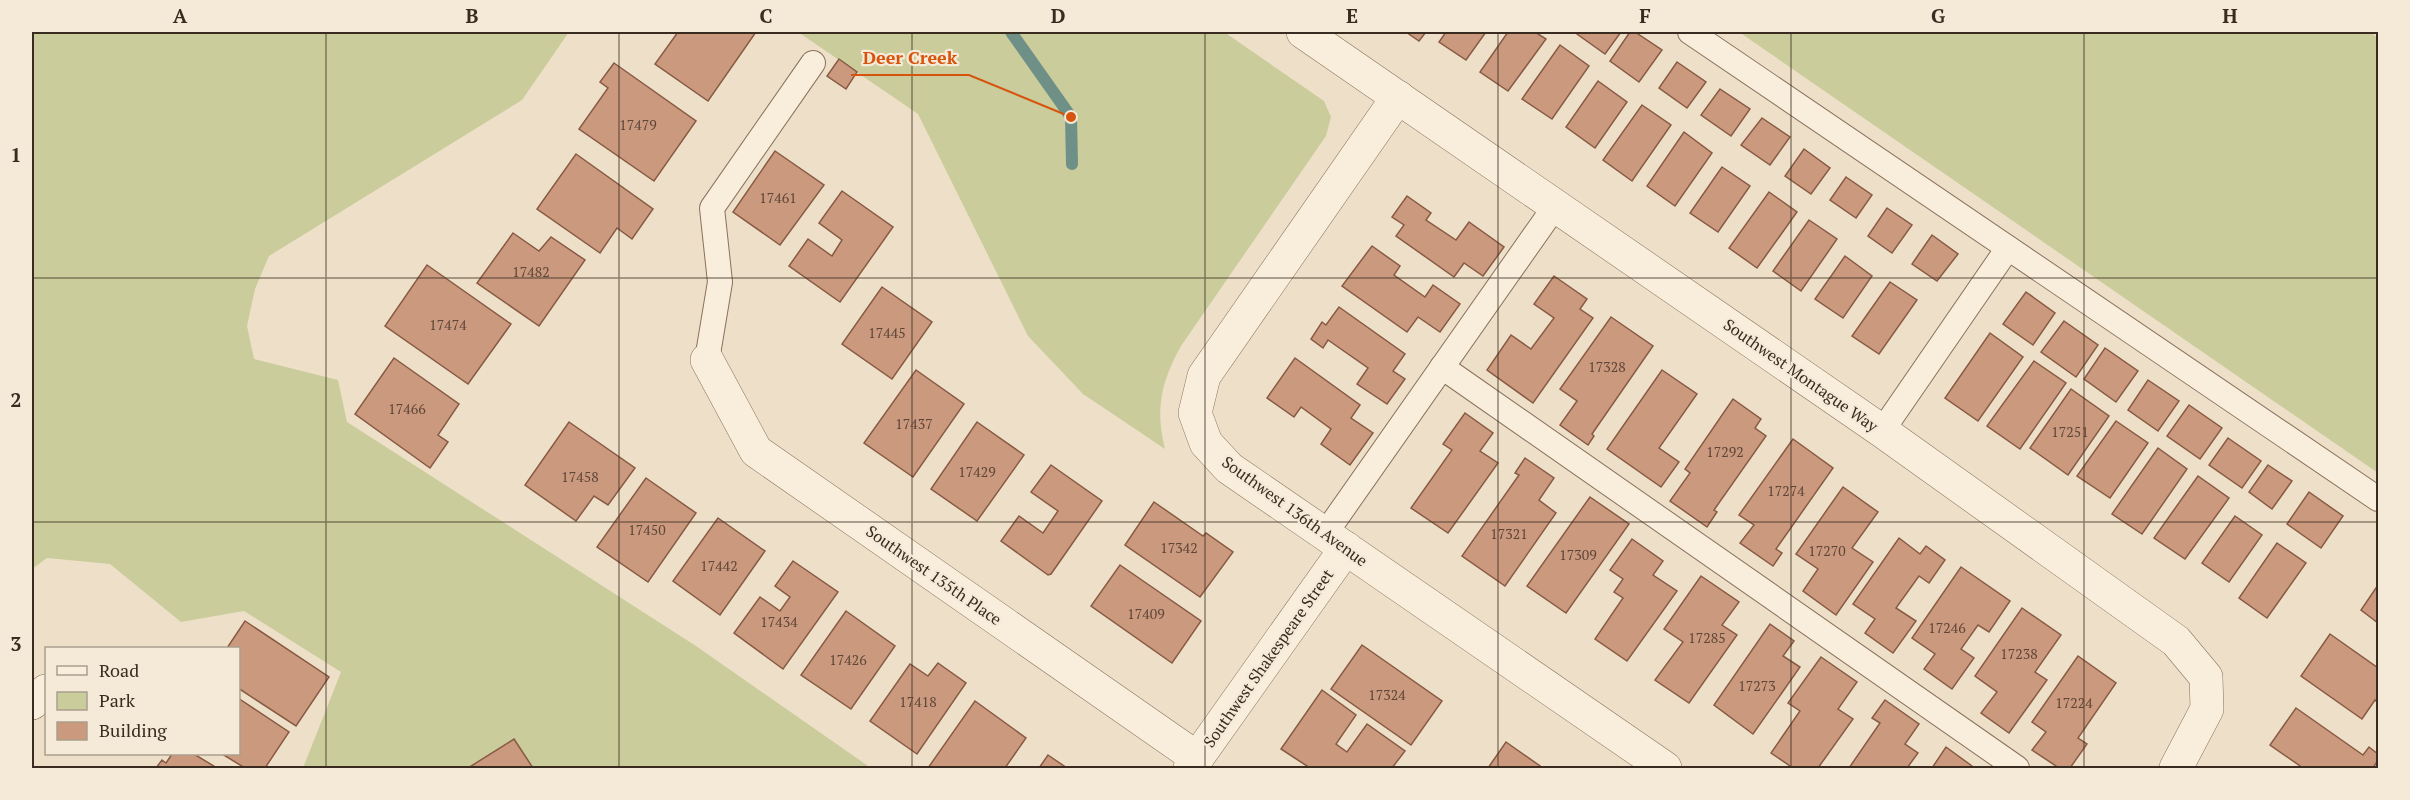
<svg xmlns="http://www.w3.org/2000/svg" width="2410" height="800" font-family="'PT Serif',serif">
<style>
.green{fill:#cacc9b}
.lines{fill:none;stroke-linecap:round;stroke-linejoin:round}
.stream{stroke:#6f9086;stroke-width:12}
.building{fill:#cb997e;stroke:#885a43;stroke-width:1.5}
.service-casing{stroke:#89715d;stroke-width:26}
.minor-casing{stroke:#89715d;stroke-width:34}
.service{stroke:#f8eedb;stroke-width:24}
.minor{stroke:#f8eedb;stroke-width:33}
.grid{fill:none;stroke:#3a2b20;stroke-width:1.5;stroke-opacity:0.55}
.labels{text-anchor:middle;stroke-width:4.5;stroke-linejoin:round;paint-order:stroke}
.number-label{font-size:14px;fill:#5e4638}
.street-label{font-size:16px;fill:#3a2b20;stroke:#f5ead7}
.leader{fill:none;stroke:#d7540e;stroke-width:2}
.callout-dot{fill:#d7540e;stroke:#f5ead7;stroke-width:2}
.callout-label{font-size:18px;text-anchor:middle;font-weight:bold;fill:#d7540e;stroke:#f5ead7;stroke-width:4.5;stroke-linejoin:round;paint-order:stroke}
.neatline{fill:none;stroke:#3a2b20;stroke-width:2}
.grid-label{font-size:20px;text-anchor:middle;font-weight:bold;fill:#3a2b20}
</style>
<rect width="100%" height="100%" fill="#eee0c8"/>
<!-- green -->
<g class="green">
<path d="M32 32H569L522 100 269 256 255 289 247 326 254 359 338 380 347 422 696 646 871 768H303L341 672 244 611 181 622 110 564 47 558 32 569Z"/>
<path d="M798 32H1224L1324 101 1331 117 1326 136 1181 346C1161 382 1155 409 1165 449L1083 394 1028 336 918 114Z"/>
<path d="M1739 32H2370L2378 38V473Z"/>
</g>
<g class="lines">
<!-- stream -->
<path class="stream" d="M1011 32 1071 117 1072 164"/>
</g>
<!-- building -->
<g class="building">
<path d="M678 32H756L708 101 655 64Z"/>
<path d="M1406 32H1426L1419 41Z"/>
<path d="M1446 32H1486L1466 60 1439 42Z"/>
<path d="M1508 32H1535L1546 39 1508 91 1480 72Z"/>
<path d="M1578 32H1621L1605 54 1577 34Z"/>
<path d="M1630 32H1635L1662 50 1639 82 1610 61Z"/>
<path d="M1560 45 1589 66 1552 119 1522 99Z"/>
<path d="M839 59 857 72 846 89 827 76Z"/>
<path d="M1677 62 1706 82 1687 108 1659 88Z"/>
<path d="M614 63 696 121 654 181 579 129 608 88 600 82Z"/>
<path d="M1598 81 1627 102 1595 148 1566 127Z"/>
<path d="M1720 89 1750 109 1731 136 1701 115Z"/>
<path d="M1642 105 1671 125 1632 181 1603 160Z"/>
<path d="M1762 118 1790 137 1770 165 1741 145Z"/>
<path d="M1684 132 1712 153 1675 206 1647 186Z"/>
<path d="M1804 149 1830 168 1811 194 1785 176Z"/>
<path d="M775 151 824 185 780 245 733 212Z"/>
<path d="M576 154 653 209 632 239 617 228 600 253 537 209Z"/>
<path d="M1722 167 1750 186 1718 232 1690 213Z"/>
<path d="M1846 177 1872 195 1856 218 1830 200Z"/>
<path d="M842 191 893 227 840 302 789 266 808 239 832 256 842 240 819 223Z"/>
<path d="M1769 192 1797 212 1757 268 1729 248Z"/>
<path d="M1407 196 1431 213 1426 220 1456 240 1469 222 1504 247 1483 276 1464 263 1454 277 1396 236 1404 225 1392 217Z"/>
<path d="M1887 208 1912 225 1892 253 1868 236Z"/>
<path d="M1809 220 1837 239 1801 291 1773 271Z"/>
<path d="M513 233 539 251 551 237 585 260 539 326 477 283Z"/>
<path d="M1932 235 1958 254 1937 281 1912 264Z"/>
<path d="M1372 246 1400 266 1394 275 1425 297 1433 285 1460 304 1440 332 1418 317 1407 332 1342 286Z"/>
<path d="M1845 256 1872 276 1843 318 1815 299Z"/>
<path d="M427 265 511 324 468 384 385 326Z"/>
<path d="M1554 276 1587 299 1580 309 1593 318 1533 403 1487 370 1511 335 1531 349 1554 318 1534 304Z"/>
<path d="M1890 282 1917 300 1879 354 1852 336Z"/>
<path d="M882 287 932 322 892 379 842 344Z"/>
<path d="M2026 292 2055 313 2033 345 2003 324Z"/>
<path d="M1339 307 1405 354 1393 371 1405 379 1387 404 1357 384 1368 368 1328 340 1323 348 1311 339 1322 322 1326 325Z"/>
<path d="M1611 317 1653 346 1592 434 1594 436 1588 445 1560 425 1577 401 1560 389Z"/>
<path d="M2064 321 2098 345 2076 377 2041 352Z"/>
<path d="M1990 333 2023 357 1978 421 1945 398Z"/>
<path d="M2105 348 2138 371 2116 402 2084 379Z"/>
<path d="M394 358 459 404 438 435 448 442 430 468 355 414Z"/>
<path d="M1295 358 1360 405 1351 418 1373 433 1350 465 1321 444 1331 429 1301 407 1294 417 1267 398Z"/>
<path d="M2034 361 2066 383 2020 449 1987 426Z"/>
<path d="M916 370 964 404 913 477 864 443Z"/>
<path d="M1662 370 1697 394 1659 448 1679 462 1661 487 1607 449Z"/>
<path d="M2148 380 2179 401 2158 431 2128 410Z"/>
<path d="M2071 389 2109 416 2068 475 2030 448Z"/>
<path d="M1733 399 1761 419 1755 428 1766 436 1714 510 1717 512 1707 527 1670 501 1690 473 1685 469Z"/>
<path d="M2189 405 2222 428 2200 459 2167 436Z"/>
<path d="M1465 413 1493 433 1480 451 1498 463 1448 533 1411 508 1452 450 1443 444Z"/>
<path d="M2116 421 2148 443 2110 498 2077 476Z"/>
<path d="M569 422 635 468 608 505 594 496 576 521 525 485Z"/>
<path d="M977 422 1024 455 977 521 931 489Z"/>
<path d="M2228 438 2261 461 2242 488 2209 465Z"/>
<path d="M1793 439 1833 468 1776 549 1782 553 1773 566 1740 543 1754 525 1739 515Z"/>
<path d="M2158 448 2187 469 2142 534 2112 514Z"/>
<path d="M1525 458 1554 478 1539 500 1556 513 1505 586 1462 556 1519 475 1515 473Z"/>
<path d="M1051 465 1102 501 1051 574 1048 575 1001 541 1019 516 1043 533 1058 511 1031 492Z"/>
<path d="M2268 465 2292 481 2272 509 2249 492Z"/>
<path d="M2198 476 2229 498 2185 559 2154 538Z"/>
<path d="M646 478 696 513 648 582 597 547Z"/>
<path d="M1843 487 1878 512 1852 548 1873 562 1836 615 1803 591 1818 569 1796 554Z"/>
<path d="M2309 492 2343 516 2321 548 2287 524Z"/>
<path d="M1590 497 1629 524 1566 613 1527 586Z"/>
<path d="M1154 502 1203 536 1206 533 1233 552 1200 597 1125 545Z"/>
<path d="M2235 516 2262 535 2229 582 2202 563Z"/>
<path d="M718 518 765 551 720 615 673 581Z"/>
<path d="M1899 538 1920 554 1926 546 1945 560 1929 583 1919 576 1896 608 1916 621 1893 653 1865 633 1875 619 1853 604Z"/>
<path d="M1632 539 1663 561 1653 575 1677 591 1627 661 1595 639 1623 598 1614 592 1623 579 1610 570Z"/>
<path d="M2277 543 2306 563 2267 618 2239 598Z"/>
<path d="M793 561 838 592 783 669 734 633 760 597 780 611 790 597 775 586Z"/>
<path d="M1120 565 1201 621 1172 663 1091 606Z"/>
<path d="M1961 567 2010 601 1989 632 1978 625 1961 649 1974 658 1952 689 1924 669 1935 654 1912 638Z"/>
<path d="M1701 576 1739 602 1722 625 1737 635 1689 703 1655 680 1683 642 1664 629Z"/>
<path d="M2378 585V623L2361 610Z"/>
<path d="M2022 608 2061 635 2035 672 2047 680 2009 733 1981 713 1997 692 1975 676Z"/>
<path d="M846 611 895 646 851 709 801 675Z"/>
<path d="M245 621 329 677 296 726 238 688V648H227Z"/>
<path d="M1770 624 1794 641 1783 656 1800 667 1753 734 1714 705Z"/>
<path d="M2330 634 2378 668V703L2375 700 2362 719 2301 676Z"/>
<path d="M1362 645 1442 701 1411 745 1331 689Z"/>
<path d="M2078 656 2116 683 2078 738 2087 744 2070 768H2059L2032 750 2046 732 2032 722Z"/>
<path d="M1821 657 1857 682 1838 709 1853 719 1818 768H1793L1771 753 1800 711 1788 703Z"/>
<path d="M938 663 966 683 917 754 870 721 910 664 928 676Z"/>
<path d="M1322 690 1356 715 1336 744 1347 752 1367 724 1405 751 1392 768H1310L1281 749Z"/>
<path d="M238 698 289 732 265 768H245L222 754H238Z"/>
<path d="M1885 700 1919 724 1905 744 1918 753 1907 768H1849L1880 723 1872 718Z"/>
<path d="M975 701 1026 738 1005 768H928Z"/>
<path d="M2296 708 2363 755 2369 747 2378 754V760L2373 768H2303L2270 745Z"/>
<path d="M514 739 533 768H468Z"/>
<path d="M1506 742 1543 768H1488Z"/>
<path d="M1946 747 1972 766 1970 768H1932Z"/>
<path d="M172 754H194L217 768H156L162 760 166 763Z"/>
<path d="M1048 755 1067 768H1039Z"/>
</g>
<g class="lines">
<!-- service casing -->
<g class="service-casing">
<g id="service">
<path d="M1690 32 2378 499"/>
<path d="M707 360 720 282 712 208 813 63"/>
<path d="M1442 367 2017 768"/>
<path d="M1882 431 2008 248"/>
<path d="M1325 534 1556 205"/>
</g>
</g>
<!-- minor casing -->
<g class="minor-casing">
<g id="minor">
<path d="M1303 32 1882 431 2176 641 2206 677 2207 709 2176 768"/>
<path d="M1398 97 1204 376 1195 413 1206 443 1229 468 1665 768"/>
<path d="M707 360 756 451 1197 758"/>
<path d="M32 703 46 691"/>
<path d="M1190 768 1346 548"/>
</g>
</g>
<!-- service -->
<use href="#service" class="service"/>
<!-- minor -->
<use href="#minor" class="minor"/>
</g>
<!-- grid -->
<path class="grid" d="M326 32V768M619 32V768M912 32V768M1205 32V768M1498 32V768M1791 32V768M2084 32V768M32 278H2378M32 522H2378"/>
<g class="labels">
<!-- number labels -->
<g class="number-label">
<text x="638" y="130">17479</text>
<text x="778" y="203">17461</text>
<text x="531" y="277">17482</text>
<text x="448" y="330">17474</text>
<text x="887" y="338">17445</text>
<text x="1607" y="372">17328</text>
<text x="407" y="414">17466</text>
<text x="914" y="429">17437</text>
<text x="2070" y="437">17251</text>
<text x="1725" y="457">17292</text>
<text x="977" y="477">17429</text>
<text x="580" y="482">17458</text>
<text x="1786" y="496">17274</text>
<text x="647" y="535">17450</text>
<text x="1509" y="539">17321</text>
<text x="1179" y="553">17342</text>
<text x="1827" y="556">17270</text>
<text x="1578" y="560">17309</text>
<text x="719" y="571">17442</text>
<text x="1146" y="619">17409</text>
<text x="779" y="627">17434</text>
<text x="1947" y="633">17246</text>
<text x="1707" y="643">17285</text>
<text x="2019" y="659">17238</text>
<text x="848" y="665">17426</text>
<text x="1757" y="691">17273</text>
<text x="1387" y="700">17324</text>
<text x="918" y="707">17418</text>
<text x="2074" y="708">17224</text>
</g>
<!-- street labels -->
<g class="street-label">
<text transform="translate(1801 375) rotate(35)" y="6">Southwest Montague Way</text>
<text transform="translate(1295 511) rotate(36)" y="6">Southwest 136th Avenue</text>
<text transform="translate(934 575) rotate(35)" y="6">Southwest 135th Place</text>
<text transform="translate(1268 658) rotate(-55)" y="6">Southwest Shakespeare Street</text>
</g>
</g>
<!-- callouts -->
<path class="leader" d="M1071 117L969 75H851"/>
<circle class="callout-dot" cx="1071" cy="117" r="6"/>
<g class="callout-label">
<text x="910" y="64">Deer Creek</text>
</g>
<!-- border -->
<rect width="2410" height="800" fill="none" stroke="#f5ead7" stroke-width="66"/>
<!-- legend -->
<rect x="45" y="647" width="195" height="108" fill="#f5ead7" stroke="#aa9e8e" stroke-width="1.5"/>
<rect x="57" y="666" width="30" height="9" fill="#f8eedb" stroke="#aa9e8e" stroke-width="1.5"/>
<text x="99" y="677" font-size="18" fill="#3a2b20">Road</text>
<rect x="57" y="692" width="30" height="18" fill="#cacc9b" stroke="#aa9e8e" stroke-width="1.5"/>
<text x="99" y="707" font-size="18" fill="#3a2b20">Park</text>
<rect x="57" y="722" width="30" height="18" fill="#cb997e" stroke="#aa9e8e" stroke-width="1.5"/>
<text x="99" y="737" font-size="18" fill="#3a2b20">Building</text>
<rect x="33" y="33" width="2344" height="734" class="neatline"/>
<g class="grid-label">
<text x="180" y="23">A</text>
<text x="472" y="23">B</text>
<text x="766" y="23">C</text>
<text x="1058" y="23">D</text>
<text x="1352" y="23">E</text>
<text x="1645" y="23">F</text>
<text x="1938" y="23">G</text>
<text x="2230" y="23">H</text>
<text x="16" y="162">1</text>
<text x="16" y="407">2</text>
<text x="16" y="651">3</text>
</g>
</svg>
